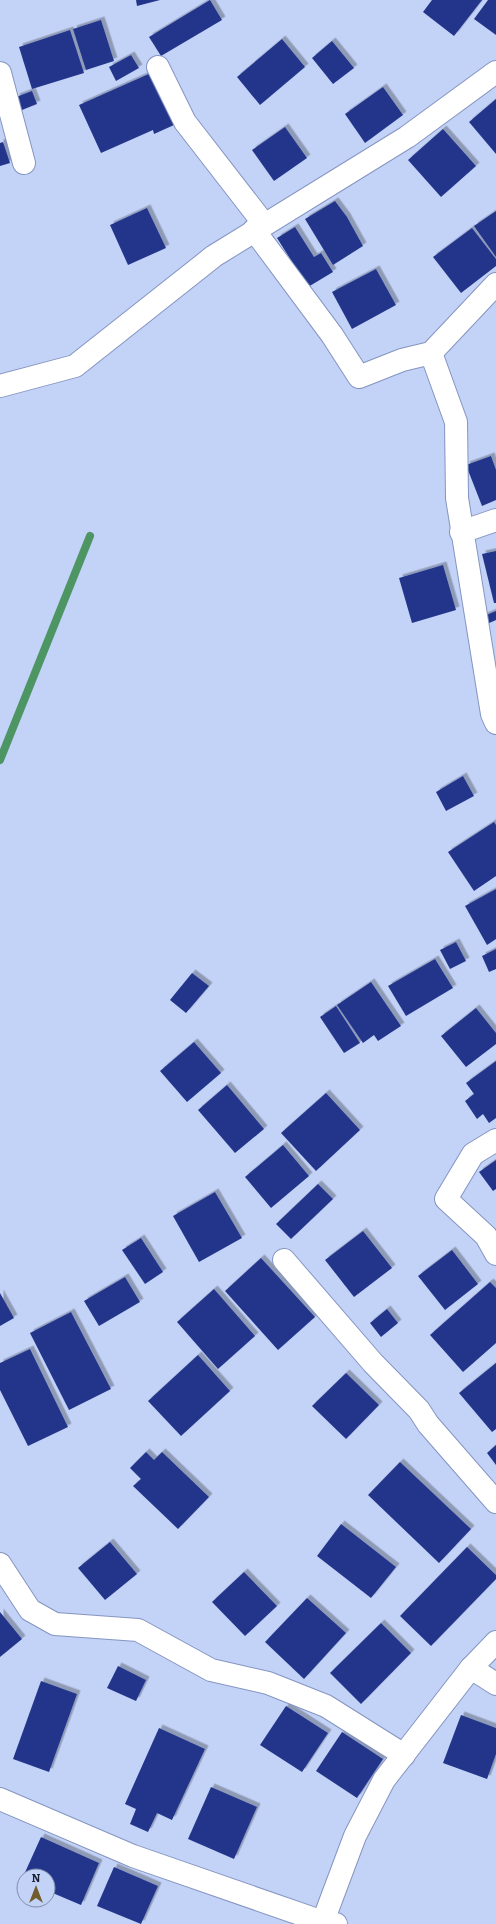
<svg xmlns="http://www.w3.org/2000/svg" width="496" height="1924" font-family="Bitter,serif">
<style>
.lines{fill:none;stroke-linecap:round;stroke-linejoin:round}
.stream{stroke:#4e9564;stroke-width:8}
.building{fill:#23368b;filter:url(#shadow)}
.street-casing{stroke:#8595c1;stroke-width:24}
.street{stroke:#fff;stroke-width:22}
</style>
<defs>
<filter id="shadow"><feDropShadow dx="3.5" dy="-3.5" stdDeviation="0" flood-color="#0004"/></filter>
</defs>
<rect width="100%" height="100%" fill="#c3d2f7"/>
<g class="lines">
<!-- stream -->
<path class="stream" d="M0 760 90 536"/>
</g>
<!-- building -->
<g class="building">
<path d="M136 0H160L137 6Z"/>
<path d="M210 0 222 20 161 56 149 37Z"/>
<path d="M432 0H482L454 36 423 12Z"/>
<path d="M488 0H496V35L474 19Z"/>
<path d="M101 20 114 61 86 70 73 29Z"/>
<path d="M70 30 84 73 32 89 19 47Z"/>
<path d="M282 39 305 67 260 105 237 77Z"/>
<path d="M332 41 354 68 333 84 312 58Z"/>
<path d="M131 55 139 68 116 81 109 67Z"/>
<path d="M151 73 174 125 154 134 153 130 101 153 79 105Z"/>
<path d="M383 87 403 115 365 143 345 114Z"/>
<path d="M32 91 37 104 22 110 16 97Z"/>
<path d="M496 99V154L469 122Z"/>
<path d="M285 127 307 158 274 181 252 150Z"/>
<path d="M443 129 476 166 441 197 408 160Z"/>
<path d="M3 142 10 163 0 166V143Z"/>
<path d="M335 201 347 217 363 246 333 265 305 219Z"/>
<path d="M147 208 166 248 128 265 110 225Z"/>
<path d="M496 211V257L474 226Z"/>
<path d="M295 227 314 257 321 253 333 272 308 287 277 238Z"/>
<path d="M472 228 496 259V266L461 293 433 257Z"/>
<path d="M376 269 396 305 352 329 332 292Z"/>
<path d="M491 456 496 470V500L482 506 466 465Z"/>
<path d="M496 551V603H494L482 554Z"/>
<path d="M443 565 456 610 412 623 399 578Z"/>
<path d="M496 611V620L487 624 484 616Z"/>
<path d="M463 776 474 796 446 811 436 792Z"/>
<path d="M494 822 496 825V876L474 891 448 852Z"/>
<path d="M496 889V939L487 945 465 906Z"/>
<path d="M456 942 466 961 450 969 440 950Z"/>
<path d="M496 949V969L489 972 482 956Z"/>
<path d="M435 959 453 988 406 1016 388 986Z"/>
<path d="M192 973 209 986 186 1013 170 1000Z"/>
<path d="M371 982 401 1026 378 1041 374 1035 363 1043 337 1005Z"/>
<path d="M336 1006 360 1043 344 1053 320 1017Z"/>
<path d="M476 1008 496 1033V1044L466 1067 441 1036Z"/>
<path d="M194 1042 221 1073 187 1102 160 1071Z"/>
<path d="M496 1061V1118L489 1123 483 1114 477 1119 465 1101 474 1094 466 1083Z"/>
<path d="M227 1085 264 1129 235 1153 198 1110Z"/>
<path d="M326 1093 360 1130 316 1171 281 1133Z"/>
<path d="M283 1145 309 1176 271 1208 245 1177Z"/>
<path d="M496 1160V1189L493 1191 479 1172Z"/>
<path d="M318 1184 333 1199 291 1239 276 1224Z"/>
<path d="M215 1192 242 1238 199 1262 173 1216Z"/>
<path d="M363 1231 392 1268 354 1297 325 1260Z"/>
<path d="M141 1238 163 1272 145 1284 122 1250Z"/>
<path d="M452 1250 478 1284 445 1310 418 1276Z"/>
<path d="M261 1258 315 1317 278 1350 225 1291Z"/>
<path d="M125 1277 140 1302 99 1326 84 1301Z"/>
<path d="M490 1282 496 1288V1343L463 1372 430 1335Z"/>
<path d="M214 1289 255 1336 218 1369 177 1322Z"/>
<path d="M0 1293 14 1318 0 1326Z"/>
<path d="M387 1309 398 1323 381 1337 370 1323Z"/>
<path d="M71 1312 111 1389 69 1410 30 1333Z"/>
<path d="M30 1349 68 1427 28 1446 0 1390V1363Z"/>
<path d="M198 1355 230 1391 181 1436 148 1401Z"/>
<path d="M496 1363V1429L492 1432 459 1393Z"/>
<path d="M346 1373 379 1405 346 1439 312 1406Z"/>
<path d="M496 1445V1465L487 1453Z"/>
<path d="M146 1452 154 1460 162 1452 209 1497 178 1529 133 1486 141 1479 130 1468Z"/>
<path d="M400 1462 471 1529 439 1563 368 1495Z"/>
<path d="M341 1524 396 1567 371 1598 317 1556Z"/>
<path d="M110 1542 137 1574 105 1600 78 1568Z"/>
<path d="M467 1547 496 1575V1579L431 1646 400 1616Z"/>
<path d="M244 1572 277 1606 245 1636 212 1602Z"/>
<path d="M307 1598 346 1633 304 1679 265 1642Z"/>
<path d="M0 1612 22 1639 0 1657Z"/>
<path d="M381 1623 411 1653 361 1704 330 1673Z"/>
<path d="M118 1666 146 1680 136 1701 107 1688Z"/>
<path d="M41 1681 77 1694 49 1772 13 1759Z"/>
<path d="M286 1706 328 1733 302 1772 260 1745Z"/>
<path d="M461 1715 496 1728V1754L487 1779 443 1763Z"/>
<path d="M159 1728 205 1749 172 1820 157 1813 148 1832 130 1824 136 1809 125 1804Z"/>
<path d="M342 1732 383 1759 357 1798 316 1771Z"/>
<path d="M211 1787 257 1807 234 1859 188 1839Z"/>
<path d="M41 1837 99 1863 81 1905 48 1891V1876H24V1880L22 1879Z"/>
<path d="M114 1867 158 1886 141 1924 97 1906Z"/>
</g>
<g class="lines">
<!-- street casing -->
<g class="street-casing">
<g id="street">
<path d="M158 67 185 122 264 224"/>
<path d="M0 73 24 163"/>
<path d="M254 230 332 335 359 377 402 360 431 353 456 422 457 498 492 714 496 723"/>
<path d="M431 353 496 284"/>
<path d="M0 386 75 366 214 256 407 137 496 72"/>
<path d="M461 532 496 520"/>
<path d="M496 1140 473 1154 446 1199 486 1236 496 1254"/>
<path d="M284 1260 373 1363 419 1410 428 1424 496 1502"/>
<path d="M0 1564 30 1610 55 1624 138 1630 211 1670 268 1683 326 1706 404 1755"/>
<path d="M471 1668 496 1684"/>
<path d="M0 1799 133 1856 323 1922 336 1924"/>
<path d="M322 1924 355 1836 384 1780 471 1668 496 1642"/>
</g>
</g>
<!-- street -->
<use href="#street" class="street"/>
</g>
<!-- north arrow -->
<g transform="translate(36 1888)"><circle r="19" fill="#c3d2f7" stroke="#808ca9"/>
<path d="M0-3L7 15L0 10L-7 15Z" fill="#705d2b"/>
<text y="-6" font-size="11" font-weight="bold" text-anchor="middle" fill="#1c2233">N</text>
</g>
</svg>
